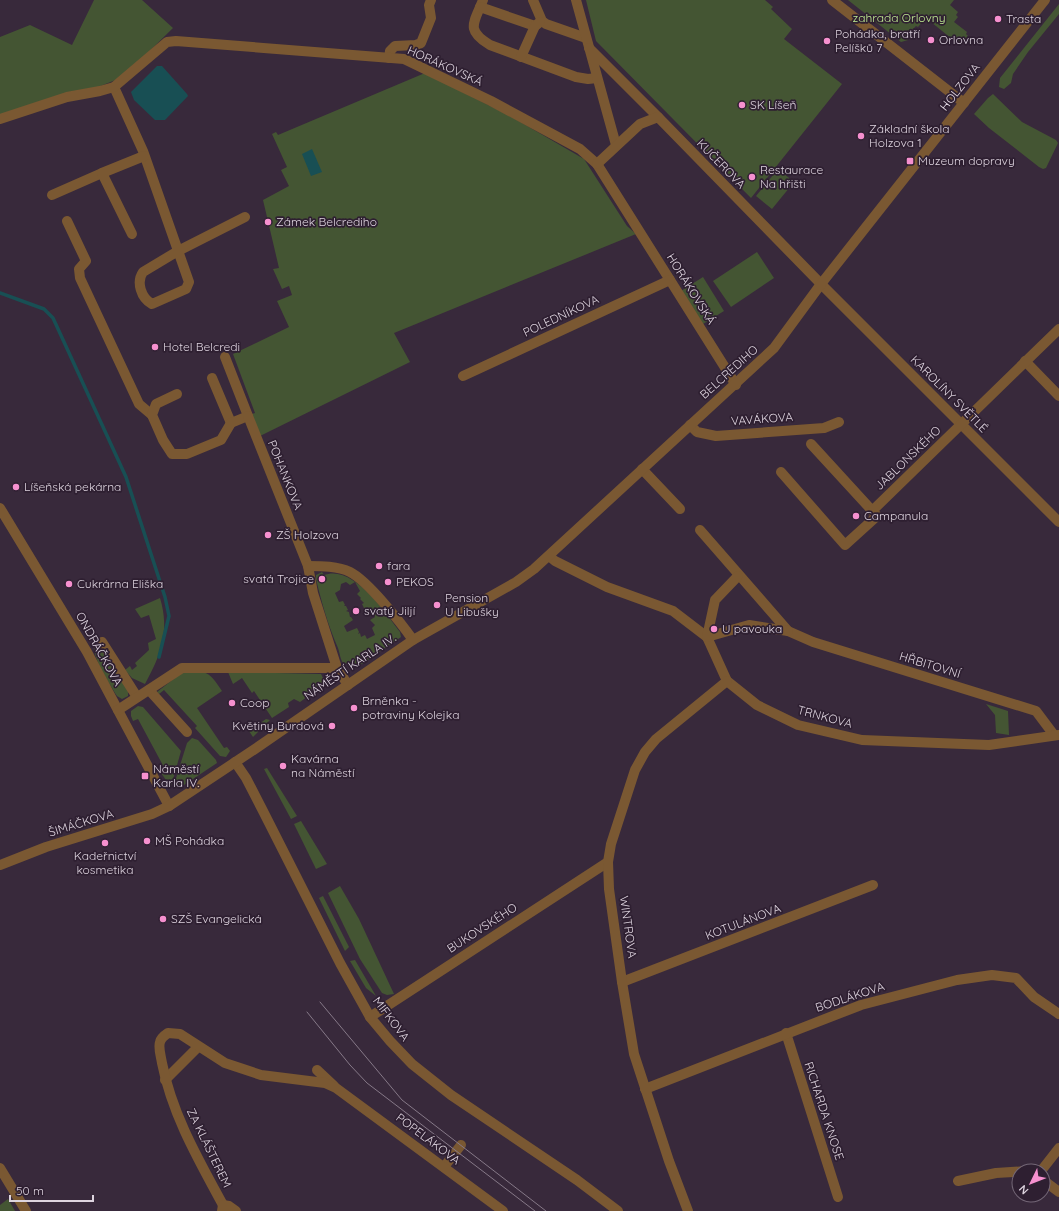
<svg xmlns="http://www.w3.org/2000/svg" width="1059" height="1211" font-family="Quicksand,sans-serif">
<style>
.green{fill:#453;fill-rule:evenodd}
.water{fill:#184f54}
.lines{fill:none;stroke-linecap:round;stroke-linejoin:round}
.stream{stroke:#184f54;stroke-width:3.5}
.minor{stroke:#7a5832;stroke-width:10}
.tram{stroke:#867988;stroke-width:1}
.poi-dot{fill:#f690cf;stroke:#2e1f31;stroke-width:1.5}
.labels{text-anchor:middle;stroke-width:3.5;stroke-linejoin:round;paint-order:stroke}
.park-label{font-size:12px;fill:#c0ec92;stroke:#2e1f31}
.poi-label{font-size:12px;fill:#ded4df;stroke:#2e1f31;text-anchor:start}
.street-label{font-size:12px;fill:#ded4df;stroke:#2e1f31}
</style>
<rect width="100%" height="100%" fill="#38293b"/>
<!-- green -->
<g class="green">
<path d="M94 0H142L173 28 123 77 93 89 0 116V37L30 25 72 45Z"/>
<path d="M586 0H765L773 7 771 9 792 29 784 39 842 84 751 198 596 41Z"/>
<path d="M848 0H954L950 5 958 12 956 15 958 17 954 22 967 32 966 34 968 36 962 43 959 41 957 43 926 18 918 27 916 26 913 29 915 31 908 40 901 42Z"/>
<path d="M1059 4V14L1028 52 1013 74 1011 83 1004 89 999 87 1000 78Z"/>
<path d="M425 73 510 116 584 159 627 226 636 234 394 333 410 362 260 436 252 414 255 413 233 354 289 327 277 301 292 295 289 286 282 289 273 269 279 268 263 200 289 186 281 170 287 167 272 134 276 132 278 135Z"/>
<path d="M993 94 1022 122 1056 140 1058 143 1046 168 1043 169 1039 167 989 128 974 114 988 98Z"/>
<path d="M778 169 794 182 772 209 756 196Z"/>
<path d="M757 252 774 278 731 307 713 281Z"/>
<path d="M703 277 724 311 703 324 681 291Z"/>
<path d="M322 572 324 575C353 564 385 612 400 632L401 637 362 664 353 666 350 664 343 663C340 658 340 654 338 648 328 625 322 604 316 579V575ZM346 582 350 585 355 582 360 591 357 594 361 598 360 599 364 603 362 604 364 608H367L365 609 367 614 372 611 375 617 370 620 375 625 372 628 375 635 367 639 365 635 361 637 360 633 358 634 359 632 357 628 347 632 344 626 353 620 351 617H350L349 612 346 611 348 610 346 606H344L345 605 343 601 339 602 335 593 340 590 341 584Z"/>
<path d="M160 598C170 631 161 655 145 684L132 678 125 670 130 666 132 670 137 666 135 663 149 650 148 643 156 639 149 615 141 618 135 609Z"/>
<path d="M95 646 102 649 128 691V696L122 699 117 696C111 686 91 656 95 646Z"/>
<path d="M184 671C207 671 209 671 222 691L197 708 224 748 227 747 230 751 226 757 220 756 195 728 197 726 164 690 159 694 157 692Z"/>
<path d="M228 672 321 674 324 680 318 689 300 702 294 699 288 703 289 707 272 718 254 691 252 693 242 678 233 684Z"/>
<path d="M986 704 1008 711 1009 735 996 733 995 715Z"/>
<path d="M138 706 143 707 181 751 171 787 161 773 166 771 138 719 133 721 131 716V711Z"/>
<path d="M266 719 270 720 253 737 249 731Z"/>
<path d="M192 738 198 740 216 760 217 763 181 787 173 788 187 743Z"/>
<path d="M267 768 297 816 291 819 264 769Z"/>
<path d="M301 821 327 864 316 869 294 824Z"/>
<path d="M340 886 359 919 394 994 387 995 382 993 360 959 328 893Z"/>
<path d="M323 896 349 947 345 951 319 898Z"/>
<path d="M355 960 376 996 366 988 350 961Z"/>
<path d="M8 1199 15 1211H0V1205Z"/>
</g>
<!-- water -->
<g class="water">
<path d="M157 66H162L187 94 188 96 165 120H155L134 100 131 92Z"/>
<path d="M312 149 322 172 311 176 302 154Z"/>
</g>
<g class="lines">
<!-- stream -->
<path class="stream" d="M0 293 44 309 53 318 126 477 165 597 169 616 159 657"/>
<!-- minor -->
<g class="minor">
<path d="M483 0C474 23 465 30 490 45L576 77 588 79 597 78"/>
<path d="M533 0 542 21 546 24 586 38"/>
<path d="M576 0 616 145"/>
<path d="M832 0 964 103"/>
<path d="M480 7 535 26"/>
<path d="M589 48 658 117"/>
<path d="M521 57 535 26 540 22"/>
<path d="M389 58 390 51 395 46 416 45 421 43 431 18 429 5 431 0"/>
<path d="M114 87 143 151 189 282 186 289 152 304C141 298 136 282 143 272L178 251 245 217"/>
<path d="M0 119 67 97 100 91 114 87 167 42 176 41 404 59 491 101 580 149 597 164 736 385"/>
<path d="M597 164 640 124 658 117 821 284 1059 522"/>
<path d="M52 195 102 173"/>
<path d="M67 221 86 261 79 269 80 278 139 404 152 415"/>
<path d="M132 234 102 173 144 156"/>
<path d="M1025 361 1059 396"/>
<path d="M463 376 670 280"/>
<path d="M212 378 231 423"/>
<path d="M177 394 156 404 152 415 163 440 172 454H187L221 440 231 423 248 416 225 357"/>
<path d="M248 416 308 566 313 593 337 668 348 685"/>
<path d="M690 425 697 432 716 436 824 428 839 422"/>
<path d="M642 469 680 509"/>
<path d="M781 472 845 545 877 516 811 444"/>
<path d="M0 508 87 652 169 806"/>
<path d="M873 510 1059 329"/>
<path d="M700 530 788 631 813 642 1036 711 1054 735"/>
<path d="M549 556 555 561 607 587 673 611 707 637 727 681 757 705 798 725 862 740 989 745 1059 735"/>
<path d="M308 566C321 566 338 566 350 572 368 581 401 623 413 640"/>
<path d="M738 576 715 600 707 637 749 625 788 631"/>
<path d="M102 642 137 697"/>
<path d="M149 690 187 732"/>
<path d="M118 710 182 668H337"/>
<path d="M235 762 246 778 263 811 340 963 370 1017 390 1041 412 1064 451 1095 577 1180 618 1211"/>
<path d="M0 865 46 847 152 814 169 806 255 749 413 640 516 582 534 569 774 348 821 284 1045 0"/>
<path d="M622 982 873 885"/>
<path d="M370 1017 608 862"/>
<path d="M786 1033 838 1197"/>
<path d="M317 1070 334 1086"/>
<path d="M165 1080 198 1047"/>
<path d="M645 1089 861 1005 957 980 992 975 1016 978 1034 997 1059 1014"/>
<path d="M444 1167 461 1145"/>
<path d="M0 1168 26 1211"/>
<path d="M1041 1171 1059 1148"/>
<path d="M1043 1180 1059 1192"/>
<path d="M958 1181 996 1173 1028 1171"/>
<path d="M223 1205C198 1159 172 1114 162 1063 161 1056 158 1048 160 1042 161 1038 165 1035 168 1033L180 1034 225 1063 261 1075 325 1083 336 1088 503 1211"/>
<path d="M222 1211 223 1205 229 1206 236 1211"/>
<path d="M688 1211 669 1161 634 1054 622 982 609 889 608 862 611 844 635 770 645 752 656 739 727 681"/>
</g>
<!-- tram -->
<g class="tram">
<path d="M320 1002 402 1100 546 1211"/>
<path d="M307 1012 350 1065 367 1083 535 1211"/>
</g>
</g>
<!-- markers -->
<g class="poi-dot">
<circle cx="998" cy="19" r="4"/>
<circle cx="931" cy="40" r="4"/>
<circle cx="827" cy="41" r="4"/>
<circle cx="742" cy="105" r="4"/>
<circle cx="861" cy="136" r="4"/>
<rect x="906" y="157" width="8" height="8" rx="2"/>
<circle cx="752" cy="177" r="4"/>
<circle cx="268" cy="222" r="4"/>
<circle cx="155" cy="347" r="4"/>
<circle cx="16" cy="487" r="4"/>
<circle cx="856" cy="516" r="4"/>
<circle cx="268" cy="535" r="4"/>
<circle cx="379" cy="566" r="4"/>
<circle cx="322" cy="579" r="4"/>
<circle cx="388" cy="582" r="4"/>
<circle cx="69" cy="584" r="4"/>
<circle cx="437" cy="605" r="4"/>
<circle cx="356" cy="611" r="4"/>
<circle cx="714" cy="629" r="4"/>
<circle cx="232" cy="703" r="4"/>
<circle cx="354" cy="708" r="4"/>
<circle cx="332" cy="726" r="4"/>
<circle cx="283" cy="766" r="4"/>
<rect x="141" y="772" width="8" height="8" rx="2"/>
<circle cx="147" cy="841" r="4"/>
<circle cx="105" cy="843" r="4"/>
<circle cx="163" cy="919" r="4"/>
</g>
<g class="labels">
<!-- park labels -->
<g class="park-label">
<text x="899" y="22">zahrada Orlovny</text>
</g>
<!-- poi labels -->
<g class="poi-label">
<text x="1006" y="23">Trasta</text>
<text x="835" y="38">Pohádka, bratří<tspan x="835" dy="14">Pelíšků 7</tspan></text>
<text x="939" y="44">Orlovna</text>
<text x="750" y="109">SK Líšeň</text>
<text x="869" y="133">Základní škola<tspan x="869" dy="14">Holzova 1</tspan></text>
<text x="918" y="165">Muzeum dopravy</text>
<text x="760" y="174">Restaurace<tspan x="760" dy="14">Na hřišti</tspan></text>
<text x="276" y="226">Zámek Belcrediho</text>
<text x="163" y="351">Hotel Belcredi</text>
<text x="24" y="491">Líšeňská pekárna</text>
<text x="864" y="520">Campanula</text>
<text x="276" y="539">ZŠ Holzova</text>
<text x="387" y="570">fara</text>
<text x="314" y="583" text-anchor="end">svatá Trojice</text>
<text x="396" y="586">PEKOS</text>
<text x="77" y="588">Cukrárna Eliška</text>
<text x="445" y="602">Pension<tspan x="445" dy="14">U Libušky</tspan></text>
<text x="364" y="615">svatý Jiljí</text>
<text x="722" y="633">U pavouka</text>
<text x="362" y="705">Brněnka -<tspan x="362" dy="14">potraviny Kolejka</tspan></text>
<text x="240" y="707">Coop</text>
<text x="324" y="730" text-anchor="end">Květiny Burdová</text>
<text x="291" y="763">Kavárna<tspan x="291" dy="14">na Náměstí</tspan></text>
<text x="153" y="773">Náměstí<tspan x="153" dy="14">Karla IV.</tspan></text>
<text x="155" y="845">MŠ Pohádka</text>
<text x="105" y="860" text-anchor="middle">Kadeřnictví<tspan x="105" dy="14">kosmetika</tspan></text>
<text x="171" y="923">SZŠ Evangelická</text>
</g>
<!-- street labels -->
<g class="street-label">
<text transform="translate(445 66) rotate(24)" y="4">HORÁKOVSKÁ</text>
<text transform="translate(960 87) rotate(-52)" y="4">HOLZOVA</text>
<text transform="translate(721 164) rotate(46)" y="4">KUČEROVA</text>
<text transform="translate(691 289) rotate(58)" y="4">HORÁKOVSKÁ</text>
<text transform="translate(561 316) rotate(-25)" y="4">POLEDNÍKOVA</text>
<text transform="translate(729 372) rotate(-42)" y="4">BELCREDIHO</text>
<text transform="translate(949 394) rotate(45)" y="4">KAROLÍNY SVĚTLÉ</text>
<text transform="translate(762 419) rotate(-4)" y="4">VAVÁKOVA</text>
<text transform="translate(908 458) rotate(-44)" y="4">JABLONSKÉHO</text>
<text transform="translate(285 475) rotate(68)" y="4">POHANKOVA</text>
<text transform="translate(99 649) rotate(61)" y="4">ONDRÁČKOVA</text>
<text transform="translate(930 665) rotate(17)" y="4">HŘBITOVNÍ</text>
<text transform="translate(350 667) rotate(-34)" y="4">NÁMĚSTÍ KARLA IV.</text>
<text transform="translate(825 717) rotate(15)" y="4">TRNKOVA</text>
<text transform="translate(81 823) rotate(-17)" y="4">ŠIMÁČKOVA</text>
<text transform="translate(743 922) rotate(-21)" y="4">KOTULÁNOVA</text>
<text transform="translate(628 927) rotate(82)" y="4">WINTROVA</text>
<text transform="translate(482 928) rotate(-33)" y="4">BUKOVSKÉHO</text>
<text transform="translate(850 997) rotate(-18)" y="4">BODLÁKOVA</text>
<text transform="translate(391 1019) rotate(53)" y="4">MIFKOVA</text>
<text transform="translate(824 1111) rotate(72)" y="4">RICHARDA KNOSE</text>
<text transform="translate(428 1139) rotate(37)" y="4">POPELÁKOVA</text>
<text transform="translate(209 1148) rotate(64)" y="4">ZA KLÁŠTEREM</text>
</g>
</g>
<!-- north arrow -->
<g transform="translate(1031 1183) rotate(227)"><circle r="19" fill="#2e1f31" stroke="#746777"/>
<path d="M0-3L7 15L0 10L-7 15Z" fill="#f690cf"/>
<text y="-6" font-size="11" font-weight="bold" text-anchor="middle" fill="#ded4df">N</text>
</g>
<!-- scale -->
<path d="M10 1195v6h83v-6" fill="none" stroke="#ded4df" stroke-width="2"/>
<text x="16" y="1195" font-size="12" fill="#ded4df" stroke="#2e1f31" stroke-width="3" paint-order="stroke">50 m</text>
</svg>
